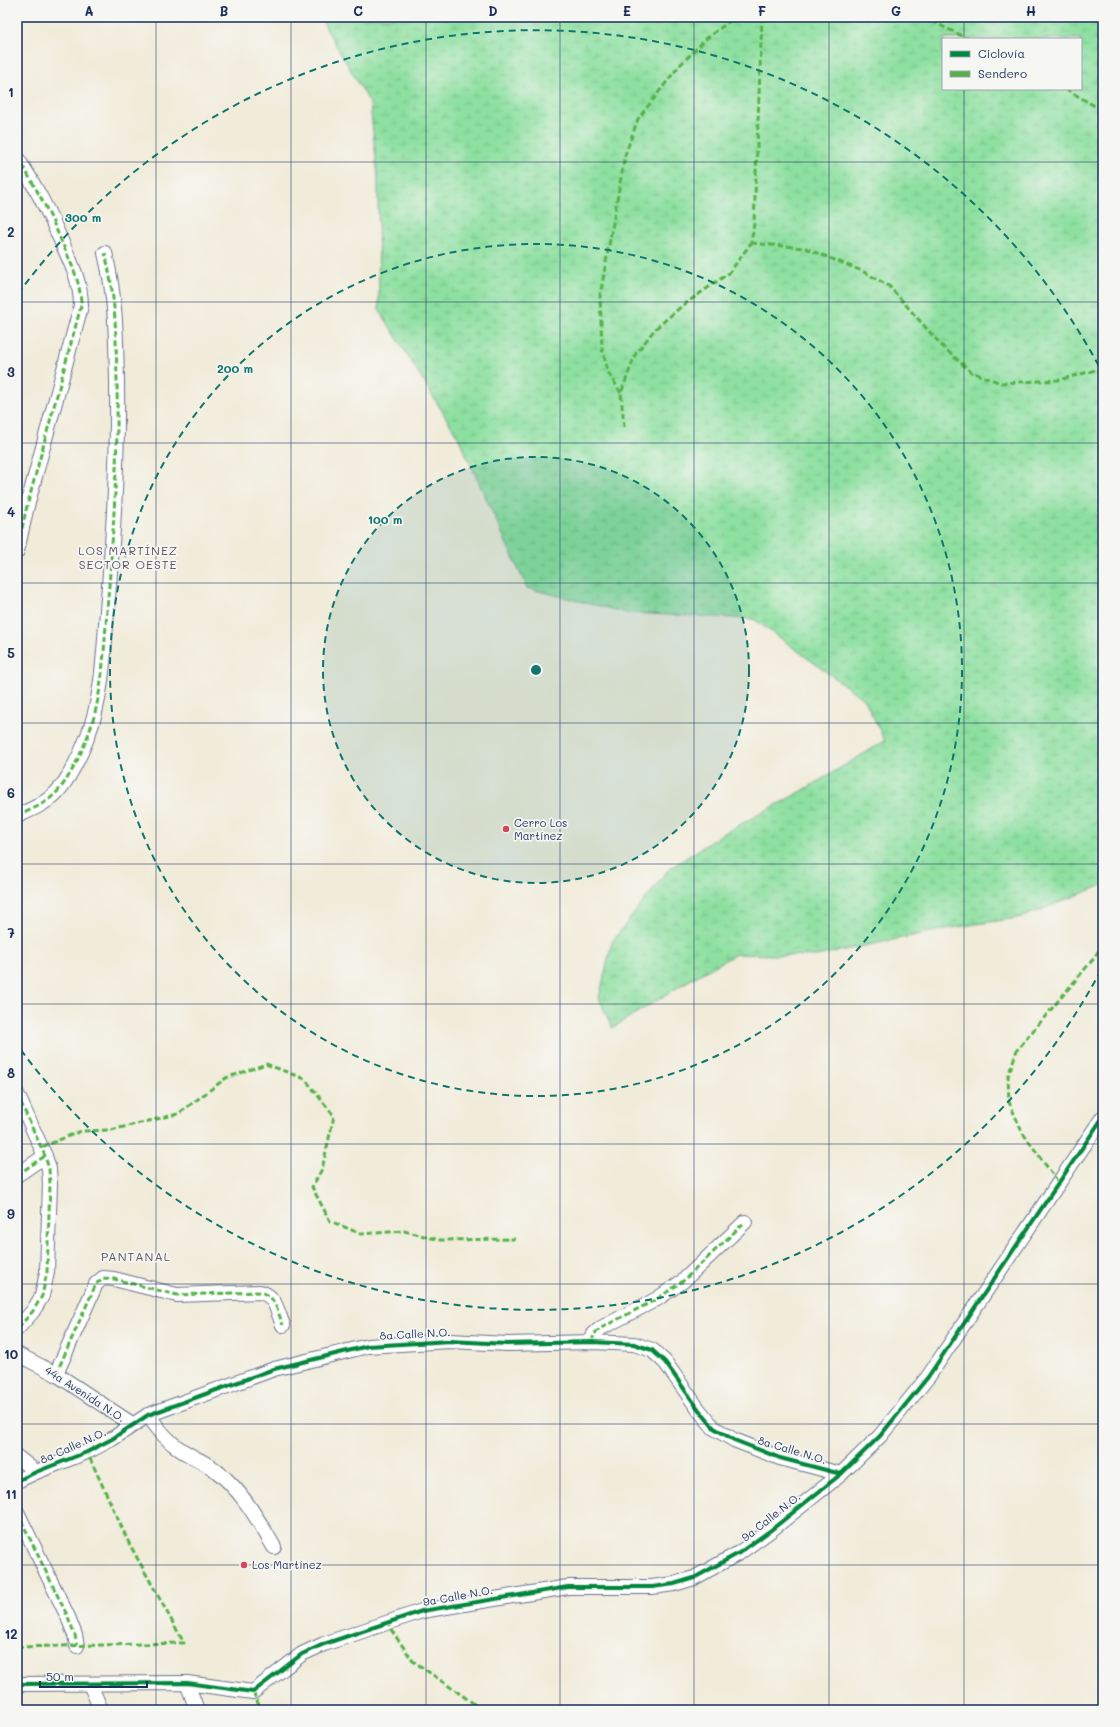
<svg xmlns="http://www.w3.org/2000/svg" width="1120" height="1727" font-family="Mali,sans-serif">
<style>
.wetland{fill:url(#wetland-marsh);stroke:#54887f;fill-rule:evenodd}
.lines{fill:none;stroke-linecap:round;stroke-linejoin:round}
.street-casing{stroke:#667189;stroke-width:16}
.street{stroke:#fff;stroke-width:14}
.quiet{stroke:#55b248;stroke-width:3;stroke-dasharray:6 3;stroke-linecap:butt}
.cycleway-casing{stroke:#f6f6f2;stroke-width:6}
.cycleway{stroke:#00873e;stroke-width:4}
.grid{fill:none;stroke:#1b2f5e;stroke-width:1;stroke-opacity:0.55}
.ring{fill:none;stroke:#0f766e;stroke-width:2;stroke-dasharray:7 5}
.poi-dot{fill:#d1495b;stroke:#f6f6f2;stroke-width:1.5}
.labels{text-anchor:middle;stroke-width:3.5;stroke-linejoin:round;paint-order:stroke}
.poi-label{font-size:11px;fill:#1b2f5e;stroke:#f6f6f2;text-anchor:start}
.street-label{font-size:11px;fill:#1b2f5e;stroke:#f6f6f2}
.neighbourhood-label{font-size:12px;letter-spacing:1px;fill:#605767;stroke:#f6f6f2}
.centre{fill:#0f766e;stroke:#f6f6f2;stroke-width:2}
.ring-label{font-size:12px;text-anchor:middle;font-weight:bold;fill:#0f766e;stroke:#f6f6f2;stroke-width:3.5;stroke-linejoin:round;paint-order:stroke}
.neatline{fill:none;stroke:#1b2f5e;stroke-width:1.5}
.grid-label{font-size:13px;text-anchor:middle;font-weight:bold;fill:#1b2f5e}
</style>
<defs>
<pattern id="wetland-marsh" width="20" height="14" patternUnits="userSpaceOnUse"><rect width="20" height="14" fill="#8de0a0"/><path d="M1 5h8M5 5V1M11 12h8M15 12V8" fill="none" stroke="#79c08c"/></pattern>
</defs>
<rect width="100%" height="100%" fill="#f6f6f2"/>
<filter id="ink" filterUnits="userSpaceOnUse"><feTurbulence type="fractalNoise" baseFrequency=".025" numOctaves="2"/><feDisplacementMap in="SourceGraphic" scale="8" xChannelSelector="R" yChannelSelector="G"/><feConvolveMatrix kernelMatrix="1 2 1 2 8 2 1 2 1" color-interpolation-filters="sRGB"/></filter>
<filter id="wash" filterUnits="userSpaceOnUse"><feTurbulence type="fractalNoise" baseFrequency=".012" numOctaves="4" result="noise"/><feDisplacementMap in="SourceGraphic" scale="16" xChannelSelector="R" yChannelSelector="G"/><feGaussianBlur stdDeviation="0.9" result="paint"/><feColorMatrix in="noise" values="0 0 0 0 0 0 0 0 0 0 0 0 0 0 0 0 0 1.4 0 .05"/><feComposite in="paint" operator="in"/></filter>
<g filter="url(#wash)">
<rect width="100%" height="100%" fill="#f1ebd9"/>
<!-- wetland -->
<path class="wetland" d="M321 17H1103V491L1101 496 1103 499V885L1023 917 950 928 816 956 736 954 683 984 612 1028 599 998 612 942 668 870 719 836 802 791 885 741 865 700 754 619 627 613 527 588 458 437 379 309 378 179 370 103 327 30ZM943 39H1081V89H943Z"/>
</g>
<g filter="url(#ink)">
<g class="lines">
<!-- street casing -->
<g class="street-casing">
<g id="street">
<path d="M17 158C36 186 50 214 63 245 72 265 81 283 81 306L26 510 17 551"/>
<path d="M17 816C30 810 45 804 56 793 68 781 81 754 87 738 104 695 104 644 108 598 114 526 118 454 117 382 116 335 116 298 105 253"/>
<path d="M17 1094 45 1156 49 1169 50 1184 47 1272 42 1296 33 1311 17 1329"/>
<path d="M17 1175 45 1156"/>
<path d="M592 1342 594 1334 601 1328 657 1299 683 1281 745 1222"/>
<path d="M17 1354 56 1374 132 1424"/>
<path d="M56 1374 96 1284 103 1278 114 1279 177 1295 260 1292C276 1296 277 1311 283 1325"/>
<path d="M148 1415C157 1427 165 1439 177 1447 188 1456 202 1460 214 1469 241 1489 257 1518 274 1547"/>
<path d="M17 1457 36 1472"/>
<path d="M17 1481 36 1472 87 1452 112 1439 148 1415 274 1369 368 1346 450 1341 507 1344 592 1342 634 1344 652 1350 665 1362 699 1410 714 1428 734 1440 780 1458 841 1474"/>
<path d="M17 1512 68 1617 75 1635 77 1646"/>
<path d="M187 1683 197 1710"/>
<path d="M17 1684 187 1683 253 1692 302 1654 324 1644 422 1611 568 1587H652L674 1584 694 1578 739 1553 771 1530 841 1474 880 1436 928 1377 1103 1117"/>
<path d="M90 1684 101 1710"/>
</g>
</g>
<!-- street -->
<use href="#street" class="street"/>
<!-- quiet -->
<g class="quiet">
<path d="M924 17 968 39"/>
<path d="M1066 89 1103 111"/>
<path d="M17 158C36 186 50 214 63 245 72 265 81 283 81 306L26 510 17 551"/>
<path d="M751 243 805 248 862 271 889 286 943 347 971 372 1001 383 1059 380 1103 368"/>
<path d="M621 393 609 374 602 349 600 296 625 155 638 119 679 66 707 38 735 17"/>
<path d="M624 427 621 393 635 355 655 329 682 306 729 273 751 243 754 224 762 17"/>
<path d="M17 816C30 810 45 804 56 793 68 781 81 754 87 738 104 695 104 644 108 598 114 526 118 454 117 382 116 335 116 298 105 253"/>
<path d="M17 1094 45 1156 49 1169 50 1184 47 1272 42 1296 33 1311 17 1329"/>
<path d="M42 1147 81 1131 111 1130 178 1114 226 1078 266 1064 305 1079 334 1116 322 1169 312 1187 330 1221 361 1234 404 1231 440 1240 515 1239"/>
<path d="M17 1175 45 1156"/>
<path d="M1058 1182 1022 1132 1009 1102 1008 1076 1017 1050 1095 957 1103 943"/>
<path d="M592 1342 594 1334 601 1328 657 1299 683 1281 745 1222"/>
<path d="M56 1374 96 1284 103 1278 114 1279 177 1295 260 1292C276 1296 277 1311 283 1325"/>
<path d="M17 1512 68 1617 75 1635 77 1646"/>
<path d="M387 1621 392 1631 413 1661 483 1710"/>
<path d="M17 1647 184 1643 129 1543 87 1452"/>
<path d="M253 1692 261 1710"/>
</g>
<!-- cycleway casing -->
<g class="cycleway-casing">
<g id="cycleway">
<path d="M17 1481 36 1472 87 1452 112 1439 148 1415 274 1369 368 1346 450 1341 507 1344 592 1342 634 1344 652 1350 665 1362 699 1410 714 1428 734 1440 780 1458 841 1474"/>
<path d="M17 1684 187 1683 253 1692 302 1654 324 1644 422 1611 568 1587H652L674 1584 694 1578 739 1553 771 1530 841 1474 880 1436 928 1377 1103 1117"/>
</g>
</g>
<!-- cycleway -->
<use href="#cycleway" class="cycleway"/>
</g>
</g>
<!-- grid -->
<path class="grid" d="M156 17V1710M291 17V1710M426 17V1710M560 17V1710M694 17V1710M829 17V1710M964 17V39M964 89V1710M17 162H1103M17 302H1103M17 443H1103M17 583H1103M17 723H1103M17 864H1103M17 1004H1103M17 1144H1103M17 1284H1103M17 1424H1103M17 1565H1103"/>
<!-- distance rings -->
<circle cx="536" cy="670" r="213" fill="#0f766e" fill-opacity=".12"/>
<g class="ring">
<circle cx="536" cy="670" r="213"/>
<circle cx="536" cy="670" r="426"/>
<path d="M1101 970A640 640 0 0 1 18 1046M18 294A640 640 0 0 1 1101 370"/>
</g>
<!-- markers -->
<g class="poi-dot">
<circle cx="506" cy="829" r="4"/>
<circle cx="244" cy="1565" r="4"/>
</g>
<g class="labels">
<!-- poi labels -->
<g class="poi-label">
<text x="514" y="827">Cerro Los<tspan x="514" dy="13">Martínez</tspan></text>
<text x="252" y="1569">Los Martínez</text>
</g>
<!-- street labels -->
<g class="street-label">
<text transform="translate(415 1334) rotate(-3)" y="4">8a Calle N.O.</text>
<text transform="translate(85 1394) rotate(33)" y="4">44a Avenida N.O.</text>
<text transform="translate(73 1446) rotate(-24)" y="4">8a Calle N.O.</text>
<text transform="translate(792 1450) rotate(17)" y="4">8a Calle N.O.</text>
<text transform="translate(771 1517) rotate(-38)" y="4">9a Calle N.O.</text>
<text transform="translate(458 1596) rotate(-10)" y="4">9a Calle N.O.</text>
</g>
<!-- neighbourhood labels -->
<g class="neighbourhood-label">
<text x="128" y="555">LOS MARTÍNEZ<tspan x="128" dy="14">SECTOR OESTE</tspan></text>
<text x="136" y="1261">PANTANAL</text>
</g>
</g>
<circle cx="536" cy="670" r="6" class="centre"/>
<g class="ring-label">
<text x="83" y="222">300 m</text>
<text x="235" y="373">200 m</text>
<text x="385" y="524">100 m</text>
</g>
<!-- margin -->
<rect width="1120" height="1727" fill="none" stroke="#f6f6f2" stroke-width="44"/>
<!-- legend -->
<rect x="942" y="38" width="140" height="52" fill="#f6f6f2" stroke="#9ea6b7"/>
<rect x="950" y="51" width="20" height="6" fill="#00873e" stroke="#9ea6b7"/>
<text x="978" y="58" font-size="12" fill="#1b2f5e">Ciclovía</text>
<rect x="950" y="71" width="20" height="6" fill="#55b248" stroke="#9ea6b7"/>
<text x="978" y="78" font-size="12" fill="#1b2f5e">Sendero</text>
<!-- scale -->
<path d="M40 1681v6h107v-6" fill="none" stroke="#1b2f5e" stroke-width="2"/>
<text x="46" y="1681" font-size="12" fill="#1b2f5e" stroke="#f6f6f2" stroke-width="3" paint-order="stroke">50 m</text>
<rect x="22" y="22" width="1076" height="1683" class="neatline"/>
<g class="grid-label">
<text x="89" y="16">A</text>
<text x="224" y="16">B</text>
<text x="358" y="16">C</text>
<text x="493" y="16">D</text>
<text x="627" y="16">E</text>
<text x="762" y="16">F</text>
<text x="896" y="16">G</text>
<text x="1031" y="16">H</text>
<text x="11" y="97">1</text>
<text x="11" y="237">2</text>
<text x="11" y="377">3</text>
<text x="11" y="517">4</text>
<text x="11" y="658">5</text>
<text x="11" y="798">6</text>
<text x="11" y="938">7</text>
<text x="11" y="1078">8</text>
<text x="11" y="1219">9</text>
<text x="11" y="1359">10</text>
<text x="11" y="1499">11</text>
<text x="11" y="1639">12</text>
</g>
</svg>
